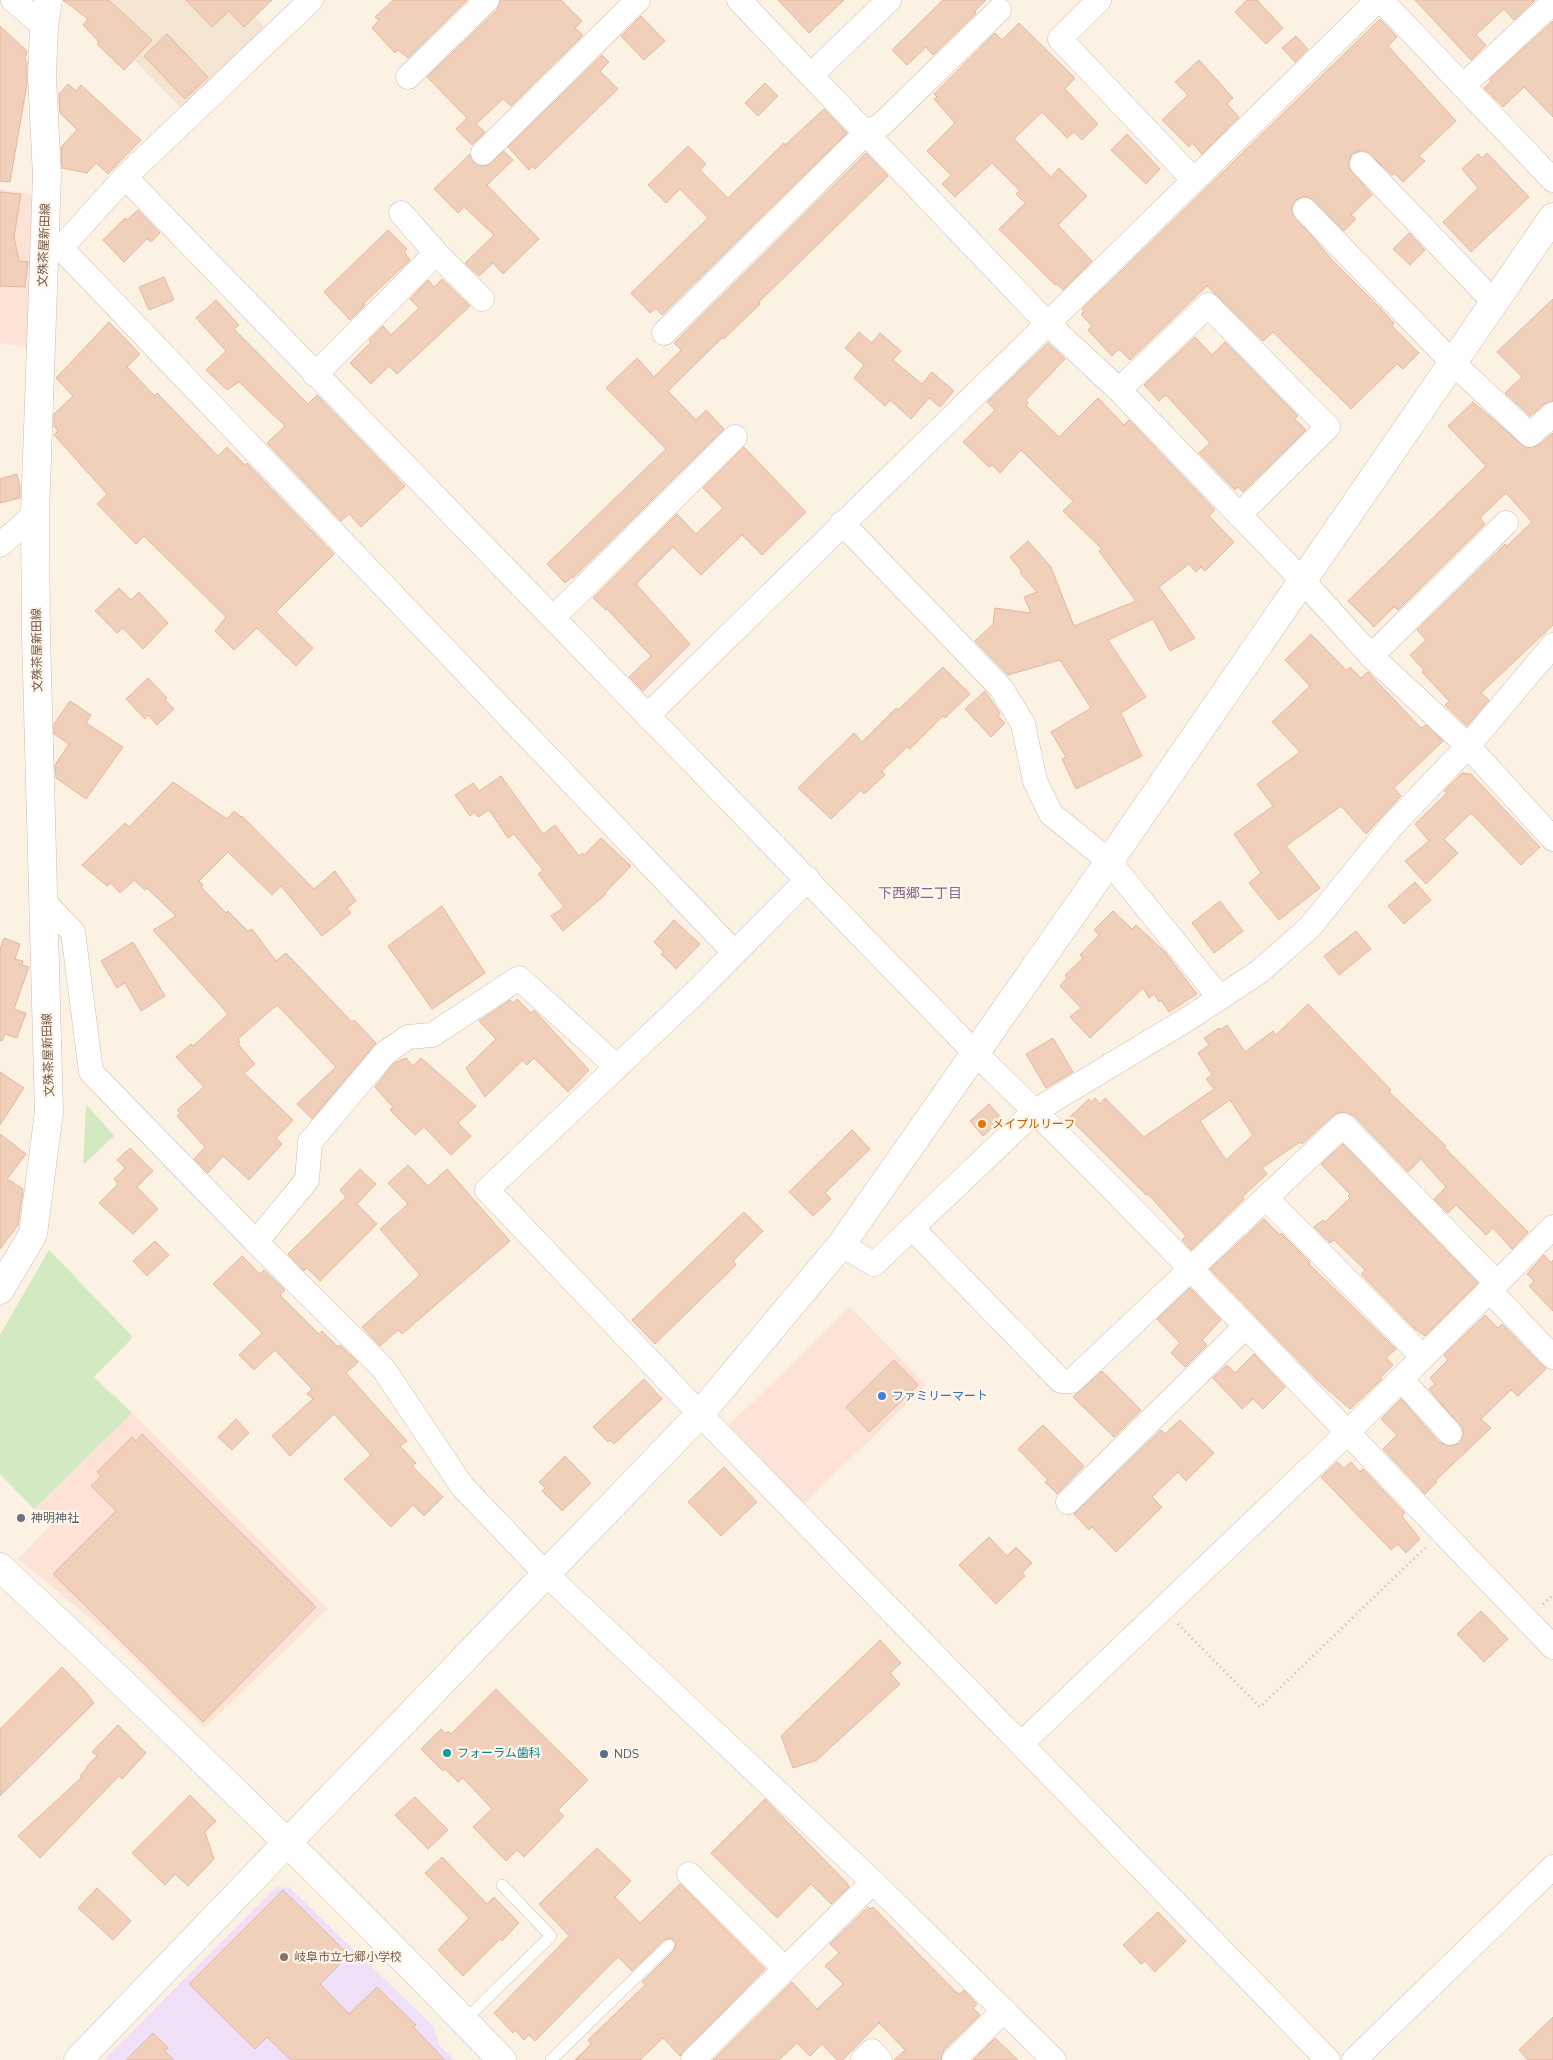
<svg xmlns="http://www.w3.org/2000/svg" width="1553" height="2060" font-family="'Nunito Sans','Noto Sans JP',sans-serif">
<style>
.residential{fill:#f4e4d2}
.commercial{fill:#fce2d7}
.education{fill:#efe0f8}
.green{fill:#d2e9c2}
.building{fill:#f1d0bb;stroke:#e4b79c;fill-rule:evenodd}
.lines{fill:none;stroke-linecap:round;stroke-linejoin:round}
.service-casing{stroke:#cfbcad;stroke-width:12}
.minor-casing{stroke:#cfbcad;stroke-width:25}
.tertiary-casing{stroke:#cfbcad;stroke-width:29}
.secondary-casing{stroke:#d2bcaa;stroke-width:29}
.path{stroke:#d6b49f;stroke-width:3;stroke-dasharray:1 4;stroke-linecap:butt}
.service{stroke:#fff;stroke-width:11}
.minor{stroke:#fff;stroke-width:24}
.tertiary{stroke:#fff;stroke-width:28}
.secondary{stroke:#fff;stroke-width:28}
.food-dot{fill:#e8710a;stroke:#fff6ea;stroke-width:2}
.shop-dot{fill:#3f7fe0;stroke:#fff6ea;stroke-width:2}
.worship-dot{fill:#6b7280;stroke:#fff6ea;stroke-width:2}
.culture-dot{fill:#0f9aa8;stroke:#fff6ea;stroke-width:2}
.service-dot{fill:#5c6f8a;stroke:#fff6ea;stroke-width:2}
.education-dot{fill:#8d6e63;stroke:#fff6ea;stroke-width:2}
.labels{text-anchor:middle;stroke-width:4.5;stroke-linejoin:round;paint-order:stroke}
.street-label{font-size:12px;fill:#74584a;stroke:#fff6ea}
.food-label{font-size:12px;fill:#c56008;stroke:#fff6ea;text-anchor:start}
.shop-label{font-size:12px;fill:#366cbe;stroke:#fff6ea;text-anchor:start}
.worship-label{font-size:12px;fill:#5b616d;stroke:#fff6ea;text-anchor:start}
.culture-label{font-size:12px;fill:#0d838f;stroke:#fff6ea;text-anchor:start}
.service-label{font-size:12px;fill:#4e5e75;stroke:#fff6ea;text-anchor:start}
.education-label{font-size:12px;fill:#785e54;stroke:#fff6ea;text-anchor:start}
.neighbourhood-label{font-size:14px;fill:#866598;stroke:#fff6ea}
</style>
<rect width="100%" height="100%" fill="#fcf2e4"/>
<!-- residential -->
<path class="residential" d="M110 0H238L265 27 182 109 125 51 143 33Z"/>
<!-- commercial -->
<g class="commercial">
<path d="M0 189 32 194 31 348 0 343Z"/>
<path d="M850 1307 926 1385 803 1505 727 1427Z"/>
<path d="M132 1413 328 1609 204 1728 106 1631 18 1559 50 1526 34 1509Z"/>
</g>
<!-- education -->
<path class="education" d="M276 1887 290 1888 433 2026 440 2046 455 2060H104Z"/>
<!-- green -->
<g class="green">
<path d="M86 1104 114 1136 83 1165Z"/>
<path d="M49 1250 133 1337 94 1377 132 1413 34 1509 0 1474V1335Z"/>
</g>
<!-- building -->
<g class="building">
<path d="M63 0H109L152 40 124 70 97 44 99 42 83 25 88 19Z"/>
<path d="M186 0H272L244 27 229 11 212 27Z"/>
<path d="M393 0H467L408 58 398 50 395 53 372 28 379 20 375 17Z"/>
<path d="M500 0H561L582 21 575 28 583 35 511 106 503 99 476 124 485 132 472 145 456 129 467 118 427 77 497 10Z"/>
<path d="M778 0H844L809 33Z"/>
<path d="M943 0H986L974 12 976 13 933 55 926 47 907 65 892 50Z"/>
<path d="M1247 0H1257L1283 28 1266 44 1235 12Z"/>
<path d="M1415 0H1535L1514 20 1504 9 1476 35 1486 45 1471 60Z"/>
<path d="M641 16 665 41 644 60 621 36Z"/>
<path d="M1380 19 1397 37 1388 46 1456 121 1419 156 1425 161 1403 182 1394 173 1392 175 1366 151H1359L1352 154 1349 161V168L1372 195 1351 215 1356 219 1344 231 1309 197H1302L1296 200 1292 206V213L1335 263 1379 307 1394 323 1392 326 1419 353 1403 369 1397 364 1351 409 1273 332 1263 341 1207 286 1130 360 1119 349 1112 356 1088 330 1092 326 1081 314 1084 312 1082 309Z"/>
<path d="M1553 21V117L1524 87 1503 107 1484 88 1491 81 1490 79Z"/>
<path d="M1019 23 1075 78 1065 89 1098 124 1082 140 1074 132 1067 138 1042 112 1014 139 1051 177 1059 168 1087 196 1058 225 1092 261 1063 290 1057 284 1055 285 999 229 1025 203 1016 194 1020 191 992 163 955 197 942 184 951 175 927 151 955 123 934 99 937 97 934 94 995 33 1002 40Z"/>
<path d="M0 26 27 51 25 59 27 62V84L10 182 0 181Z"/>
<path d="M167 34 208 77 185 99 144 56Z"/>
<path d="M1296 36 1308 49 1295 62 1282 48Z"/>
<path d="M602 55 609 62 600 71 618 89 535 169 533 166 529 170 508 147Z"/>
<path d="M1199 60 1233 98 1227 104 1239 117 1202 154 1192 143 1189 147 1162 120 1188 95 1175 82Z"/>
<path d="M765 83 778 96 758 116 745 103Z"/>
<path d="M68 84 76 91 81 85 141 140 108 174 96 163 87 173 62 168 61 147 77 130 60 113 59 94Z"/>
<path d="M824 109 847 133 662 315 656 308 650 313 631 293 708 218 680 189 666 203 648 185 688 146 706 164 700 170 728 198 784 143 785 145Z"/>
<path d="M1127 134 1160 169 1146 184 1111 150Z"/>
<path d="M504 151 513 160 487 185 539 239 503 274 493 263 479 276 465 263 494 235 464 207 458 213 434 189 470 154 474 163 486 166Z"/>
<path d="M866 153 888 176 759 302 760 304 724 339 723 337 668 391 696 420 706 410 724 429 573 578 572 577 565 583 547 564 666 449 606 388 637 358 654 377 681 350 674 343 682 335Z"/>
<path d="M1487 153 1529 197 1471 252 1443 222 1478 188 1462 169 1478 154 1482 158Z"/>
<path d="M0 192 21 194 14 237 19 261 28 262 25 287 0 286Z"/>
<path d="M138 210 160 233 151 242 147 239 124 262 103 240 125 218 127 220Z"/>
<path d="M388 230 407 249 404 251 410 260 363 304 365 305 350 320 324 292Z"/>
<path d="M1409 233 1425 250 1410 265 1393 249Z"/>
<path d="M164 277 174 300 149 310 139 287Z"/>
<path d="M442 279 470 306 397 374 389 366 371 384 350 363 371 342 369 340 383 326 391 335 419 308 410 299 428 280 434 287Z"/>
<path d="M1553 299V401L1544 404 1530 416 1505 393 1522 377 1497 352Z"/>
<path d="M216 300 239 325 234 329 308 404 317 395 405 486 361 527 349 514 341 521 267 443 285 426 239 382 227 390 206 370 226 351 196 318Z"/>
<path d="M109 322 140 354 127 367 155 396 157 393 218 456 227 447 245 465 247 463 334 554 276 612 313 648 296 666 257 628 234 650 215 631 226 617 144 536 136 544 97 504 107 494 54 435 58 431 54 426V414L73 396 56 378Z"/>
<path d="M859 332 872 343 880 333 901 351 893 360 922 384 932 372 954 391 940 407 929 398 911 419 890 400 885 406 854 378 864 365 845 348Z"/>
<path d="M1195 337 1212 355 1225 342 1298 416 1295 419 1306 430 1243 492 1238 487 1235 490 1199 453 1210 443 1166 395 1159 401 1144 385Z"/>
<path d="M1048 343 1065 359 1026 400 1028 403 1026 405 1059 437 1098 398 1124 425 1129 420 1215 510 1209 516 1234 542 1205 571 1201 567 1196 572 1189 564 1159 587 1195 638 1170 651 1153 619 1108 640 1146 697 1121 713 1142 756 1076 789 1062 759 1066 757 1051 732 1091 708 1060 660 1008 675 975 641 993 624 995 608 1031 613 1024 597 1037 592 1020 573 1022 572 1010 557 1028 541 1051 567 1074 626 1136 601 1099 551 1102 549 1063 511 1073 501 1021 450 1000 473 992 465 989 467 963 442 995 410 987 402Z"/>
<path d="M1473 402 1526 448 1539 445 1553 433V625L1481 693 1489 700 1467 726 1445 705 1449 701 1422 672 1424 670 1410 655 1426 640 1417 630 1505 544 1507 546 1532 522 1506 493 1480 518 1485 524 1398 610 1394 607 1374 627 1348 601 1486 466 1448 426Z"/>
<path d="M744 447 806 512 762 555 742 535 701 575 673 547 636 584 690 644 643 691 629 677 651 656 607 609 606 610 593 598 677 514 696 534 723 508 703 488Z"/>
<path d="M17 474 20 486V498L0 503V479Z"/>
<path d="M119 588 131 600 139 592 168 623 143 649 123 628 117 633 95 611Z"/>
<path d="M1311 634 1347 671 1350 667 1361 678 1368 672 1421 728 1426 725 1443 741 1394 788 1401 796 1366 834 1341 806 1286 846 1320 888 1279 920 1249 883 1261 873 1234 834 1273 806 1257 784 1300 752 1272 722 1310 686 1285 660Z"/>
<path d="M943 667 970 694 945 718 943 716 910 749 907 747 882 771 885 775 864 794 861 790 831 819 798 788 854 733 862 742 896 708 898 710Z"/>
<path d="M148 678 167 698 165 700 174 709 157 725 148 715 145 719 126 699Z"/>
<path d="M985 691 1000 713 998 716 1005 723 991 737 965 709Z"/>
<path d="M70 701 91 715 86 723 123 747 86 799 56 778 55 765 69 744 54 734V724Z"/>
<path d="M1462 773 1471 774 1540 847 1521 865 1471 813 1444 839 1458 853 1426 884 1405 861 1429 841 1415 824 1447 793 1444 791Z"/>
<path d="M501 776 543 834 555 825 579 856 582 853 584 855 601 838 631 866 605 893 606 894 563 931 551 916 564 907 538 874 543 870 514 834 508 838 489 810 478 817 475 812 470 816 455 795 473 783 479 791Z"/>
<path d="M173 782 227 819 234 811 241 817 242 816 314 889 335 871 356 901 347 908 351 913 322 936 281 886 272 895 228 852 199 881 203 885 201 887 226 913 228 911 248 931 252 929 276 961 286 953 352 1022 354 1020 376 1043 312 1119 297 1104 336 1067 277 1005 238 1039 240 1042 238 1044 255 1064 244 1073 293 1120 276 1138 282 1144 249 1180 223 1156 208 1173 194 1159 205 1147 177 1116 180 1113 177 1110 204 1087 176 1057 191 1044 193 1046 228 1014 153 930 176 916 147 888 145 890 134 880 120 893 111 883 107 886 82 865 125 823 129 827Z"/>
<path d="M1415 882 1431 900 1404 924 1388 906Z"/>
<path d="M1220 901 1243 931 1214 953 1192 923Z"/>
<path d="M442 906 485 973 432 1009 388 946Z"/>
<path d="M1113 911 1132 929 1136 925 1165 952 1197 994 1169 1012 1161 1000 1159 1002 1154 994 1149 998 1143 988 1090 1038 1070 1017 1081 1008 1060 986 1067 978 1065 975 1083 958 1080 955 1099 935 1094 930Z"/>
<path d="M674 920 700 944 676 969 661 954 664 952 654 942Z"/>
<path d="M1356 931 1371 949 1339 975 1324 956Z"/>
<path d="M4 938 20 944 15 959 23 961 22 965 29 967 14 1009 26 1013 17 1038 5 1034 2 1041 0 1040V949Z"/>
<path d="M133 942 165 996 141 1011 125 983 117 988 101 961Z"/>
<path d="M517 999 531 1013 534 1010 589 1070 568 1092 534 1058 527 1065 523 1060 485 1097 466 1068 496 1039 479 1021 510 1000 513 1003Z"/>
<path d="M1308 1004 1391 1090 1389 1092 1446 1146 1444 1147 1528 1232 1512 1249 1493 1228 1486 1235 1456 1205 1448 1213 1434 1199 1446 1187 1421 1159 1408 1172 1353 1115 1340 1112 1334 1115 1302 1144 1300 1142 1262 1168 1267 1174 1242 1197 1244 1199 1191 1250 1182 1240 1186 1236 1148 1194 1146 1195 1069 1118 1089 1099 1091 1102 1095 1098 1100 1104 1105 1098 1144 1137 1214 1089 1206 1079 1212 1075 1198 1053 1209 1045 1204 1038 1219 1028 1220 1030 1227 1025 1245 1052 1273 1031 1276 1035ZM1230 1100 1253 1135 1226 1160 1200 1121Z"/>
<path d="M1053 1038 1073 1072 1046 1088 1026 1054Z"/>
<path d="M406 1058 413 1066 421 1058 476 1106 458 1123 471 1136 451 1155 424 1127 415 1135 390 1110 393 1107 375 1087 394 1063Z"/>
<path d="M0 1072 24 1088 0 1125Z"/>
<path d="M989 1104 1002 1119 983 1136 970 1121Z"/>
<path d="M852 1130 870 1149 825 1193 831 1199 813 1216 789 1192Z"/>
<path d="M0 1134 26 1154 7 1179 23 1189 18 1225 0 1249Z"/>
<path d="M1343 1144 1478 1283 1425 1336 1415 1329 1361 1274 1365 1270 1334 1240 1330 1243 1314 1227 1323 1220 1325 1222 1350 1198 1348 1196 1350 1194 1321 1164Z"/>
<path d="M130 1148 153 1171 137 1187 158 1209 133 1234 99 1203 118 1184 114 1179 125 1168 117 1160Z"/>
<path d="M408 1165 428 1186 447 1169 510 1241 402 1334 398 1330 380 1346 362 1327 420 1275 380 1229 408 1204 388 1183Z"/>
<path d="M360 1169 376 1184 357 1204 377 1224 320 1281 307 1268 304 1271 288 1254 346 1197 340 1190Z"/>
<path d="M744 1212 763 1231 733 1261 736 1265 655 1344 632 1320Z"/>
<path d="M1264 1219 1280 1235 1281 1233 1310 1262 1309 1264 1396 1349 1386 1358 1393 1365 1380 1378 1382 1379 1350 1409 1317 1380 1210 1269Z"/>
<path d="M155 1241 169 1255 147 1276 133 1261Z"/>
<path d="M1544 1255 1551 1263 1553 1260V1311L1529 1286 1534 1281 1527 1274Z"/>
<path d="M242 1256 260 1274 264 1270 285 1290 280 1295 319 1334 322 1331 338 1347 340 1345 358 1362 346 1373 407 1441 400 1446 416 1463 412 1466 443 1497 424 1516 413 1505 391 1527 344 1479 371 1455 334 1414 290 1456 272 1436 313 1399 307 1394 312 1389 275 1350 254 1370 239 1355 262 1333 213 1284Z"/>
<path d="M1190 1288 1221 1320 1202 1340 1207 1345 1185 1367 1171 1353 1180 1343 1157 1319Z"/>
<path d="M1485 1315 1498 1328 1502 1324 1546 1369 1518 1396 1511 1390 1481 1419 1491 1428 1435 1481 1437 1482 1425 1494 1383 1449 1397 1435 1381 1419 1401 1399 1440 1443 1452 1446 1460 1443 1463 1437V1430L1429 1389 1435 1384 1430 1378 1448 1360 1444 1355Z"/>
<path d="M1254 1354 1285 1387 1263 1409 1253 1399 1242 1409 1213 1378 1227 1365 1235 1373Z"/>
<path d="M894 1360 918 1385 869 1432 846 1407Z"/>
<path d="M1102 1371 1141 1410 1114 1437 1073 1397Z"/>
<path d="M644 1379 662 1399 614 1444 610 1440 608 1442 593 1427Z"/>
<path d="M236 1419 249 1433 232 1450 218 1437Z"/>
<path d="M1180 1420 1214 1453 1186 1481 1178 1472 1152 1497 1162 1507 1116 1552 1092 1527 1089 1530 1074 1514 1161 1430 1165 1434Z"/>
<path d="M1043 1425 1084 1466 1057 1494 1045 1482 1048 1480 1018 1449Z"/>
<path d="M142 1434 316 1607 203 1722 53 1574 116 1511 91 1486 101 1476 97 1472 132 1437 136 1441Z"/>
<path d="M565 1456 591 1483 562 1511 542 1491 545 1488 539 1482Z"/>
<path d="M1337 1462 1344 1468 1351 1462 1360 1472 1363 1469 1405 1513 1402 1516 1420 1539 1406 1553 1398 1544 1391 1550 1321 1477Z"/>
<path d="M724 1467 757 1502 721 1536 688 1502Z"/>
<path d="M989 1537 1007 1556 1016 1547 1032 1563 1022 1573 1025 1576 996 1604 959 1565Z"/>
<path d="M1481 1611 1508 1639 1484 1662 1457 1634Z"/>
<path d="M880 1640 901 1663 890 1673 900 1684 817 1760 793 1768 781 1736Z"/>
<path d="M62 1667 85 1691 94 1703 0 1796V1729Z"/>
<path d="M496 1689 588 1780 558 1810 564 1816 524 1857 517 1850 506 1861 473 1827 492 1809 463 1778 458 1782 445 1769 443 1771 421 1749 441 1729 446 1734 448 1731 451 1734Z"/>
<path d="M118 1725 146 1753 122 1779 119 1776 40 1858 18 1836 82 1777 80 1776 87 1768 86 1767 97 1756 92 1752Z"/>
<path d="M190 1795 216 1821 205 1832 214 1859 188 1886 175 1874 165 1885 132 1853Z"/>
<path d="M415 1797 448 1830 428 1849 395 1815Z"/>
<path d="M765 1799 847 1883 849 1887 831 1904 811 1884 777 1918 711 1853Z"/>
<path d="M597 1848 631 1881 615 1897 640 1923 680 1884 765 1969 680 2056 663 2038 640 2060H575L591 2044 588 2040 645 1985 642 1982 674 1950 676 1943 671 1938 664 1940 632 1971 618 1957 535 2041 529 2035 524 2040 515 2030 513 2033 494 2013 569 1936 539 1904Z"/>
<path d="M442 1857 487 1904 494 1897 519 1923 502 1941 500 1939 463 1976 438 1950 469 1918 425 1873Z"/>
<path d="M97 1888 131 1921 113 1940 78 1908Z"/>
<path d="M283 1890 349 1955 320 1984 349 2014 377 1987 416 2025 413 2027 445 2060H291L267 2037 255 2049 189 1984Z"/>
<path d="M868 1907 870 1909 873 1907 956 1992 960 1994 964 1990 977 2004 973 2008 980 2015 944 2050 941 2060H894L905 2050 879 2023 843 2060H837L822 2044 810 2056 797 2043 779 2060H713L792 1982 817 2009 843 1984 825 1966 839 1953 830 1944Z"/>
<path d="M1158 1912 1186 1941 1155 1972 1145 1961 1141 1964 1123 1945Z"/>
<path d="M1553 2017V2060H1528L1519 2050Z"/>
<path d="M153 2033 168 2048 164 2051 174 2060H126Z"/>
<path d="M995 2038 1018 2060H973Z"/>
</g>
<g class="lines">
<!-- service casing -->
<g class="service-casing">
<g id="service">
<path d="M464 2021 551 1936 502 1885"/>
<path d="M551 2060 669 1945"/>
</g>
</g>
<!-- minor casing -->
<g class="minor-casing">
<g id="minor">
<path d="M13 0 44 26"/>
<path d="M739 0 1047 323 1119 390 1303 581 1371 656 1468 746 1553 839"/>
<path d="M1099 0 1060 39 1193 179"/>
<path d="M1381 0 1553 180"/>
<path d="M811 75 889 0"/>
<path d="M408 77 487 0"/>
<path d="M1463 86 1553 2"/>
<path d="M483 153 638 0"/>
<path d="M1362 164 1494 302"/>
<path d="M125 177 975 1053C1174 1245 1361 1449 1553 1647"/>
<path d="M1305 210 1453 363 1530 435 1553 414"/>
<path d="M401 213 436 253 482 299"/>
<path d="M44 242 61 248 734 952"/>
<path d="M61 248 125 177 311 0"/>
<path d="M664 333 866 133 881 125 999 10"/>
<path d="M315 375 436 253"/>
<path d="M1119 390 1208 305 1328 427 1239 515"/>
<path d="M842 523 1001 688 1023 724 1035 781 1051 814 1109 861 1220 998"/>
<path d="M0 545 35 514"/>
<path d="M554 617 735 437"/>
<path d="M1371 656 1506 523"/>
<path d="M647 716 1378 0"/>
<path d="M808 879 696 992 487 1190 700 1414 1328 2060"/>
<path d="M43 901 73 932 91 1072 256 1242 383 1368 462 1486 545 1573 873 1882 1054 2060"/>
<path d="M1266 1198 1423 1357"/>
<path d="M912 1228 1061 1381H1072L1343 1125 1497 1283"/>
<path d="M256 1242 307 1180 310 1142 385 1053 408 1037 432 1035 519 978 617 1067"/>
<path d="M841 1245 874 1264 1035 1111 1186 1020 1259 972 1310 927 1390 828 1468 746 1553 645"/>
<path d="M1489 1290 1553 1357"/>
<path d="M1401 1379 1450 1433"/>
<path d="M1068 1502 1245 1327"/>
<path d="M1022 1743 1348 1432 1553 1227"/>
<path d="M689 1874 785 1969"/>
<path d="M693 2060 873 1882"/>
<path d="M863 2060 872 2051 880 2060"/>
<path d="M954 2060 1004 2010"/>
<path d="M1354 2060 1553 1867"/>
</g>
</g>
<!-- tertiary casing -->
<g class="tertiary-casing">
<g id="tertiary">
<path d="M0 1567C171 1727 339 1891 502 2060"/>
<path d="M78 2060 700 1414 841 1245 1106 866 1553 217"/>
</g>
</g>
<!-- secondary casing -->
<g class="secondary-casing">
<path id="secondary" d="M0 1290 33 1234 49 1112 36 635 35 514 47 175 42 76 44 26 48 0"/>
</g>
<!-- path -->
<g class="path">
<path d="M1543 1604 1553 1595"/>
<path d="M1178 1624 1260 1707 1425 1548"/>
</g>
<!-- service -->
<use href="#service" class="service"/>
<!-- minor -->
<use href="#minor" class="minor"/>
<!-- tertiary -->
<use href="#tertiary" class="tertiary"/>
<!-- secondary -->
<use href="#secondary" class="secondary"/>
</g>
<!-- markers -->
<circle class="food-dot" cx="982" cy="1124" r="5"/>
<circle class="shop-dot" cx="882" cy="1396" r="5"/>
<circle class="worship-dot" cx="21" cy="1518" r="5"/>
<circle class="culture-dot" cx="447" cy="1753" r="5"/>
<circle class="service-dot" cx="604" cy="1754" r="5"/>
<circle class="education-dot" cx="284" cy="1957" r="5"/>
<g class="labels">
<!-- street labels -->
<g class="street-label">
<text transform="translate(44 245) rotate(-88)" y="4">文殊茶屋新田線</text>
<text transform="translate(37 650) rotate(-91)" y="4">文殊茶屋新田線</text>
<text transform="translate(48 1055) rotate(-92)" y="4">文殊茶屋新田線</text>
</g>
<!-- food labels -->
<g class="food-label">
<text x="992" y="1128">メイプルリーフ</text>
</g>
<!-- shop labels -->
<g class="shop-label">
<text x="892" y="1400">ファミリーマート</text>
</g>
<!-- worship labels -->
<g class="worship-label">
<text x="31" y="1522">神明神社</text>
</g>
<!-- culture labels -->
<g class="culture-label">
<text x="457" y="1757">フォーラム歯科</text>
</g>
<!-- service labels -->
<g class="service-label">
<text x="614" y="1758">NDS</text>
</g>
<!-- education labels -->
<g class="education-label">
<text x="294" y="1961">岐阜市立七郷小学校</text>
</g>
<!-- neighbourhood labels -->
<g class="neighbourhood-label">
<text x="920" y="898">下西郷二丁目</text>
</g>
</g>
</svg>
